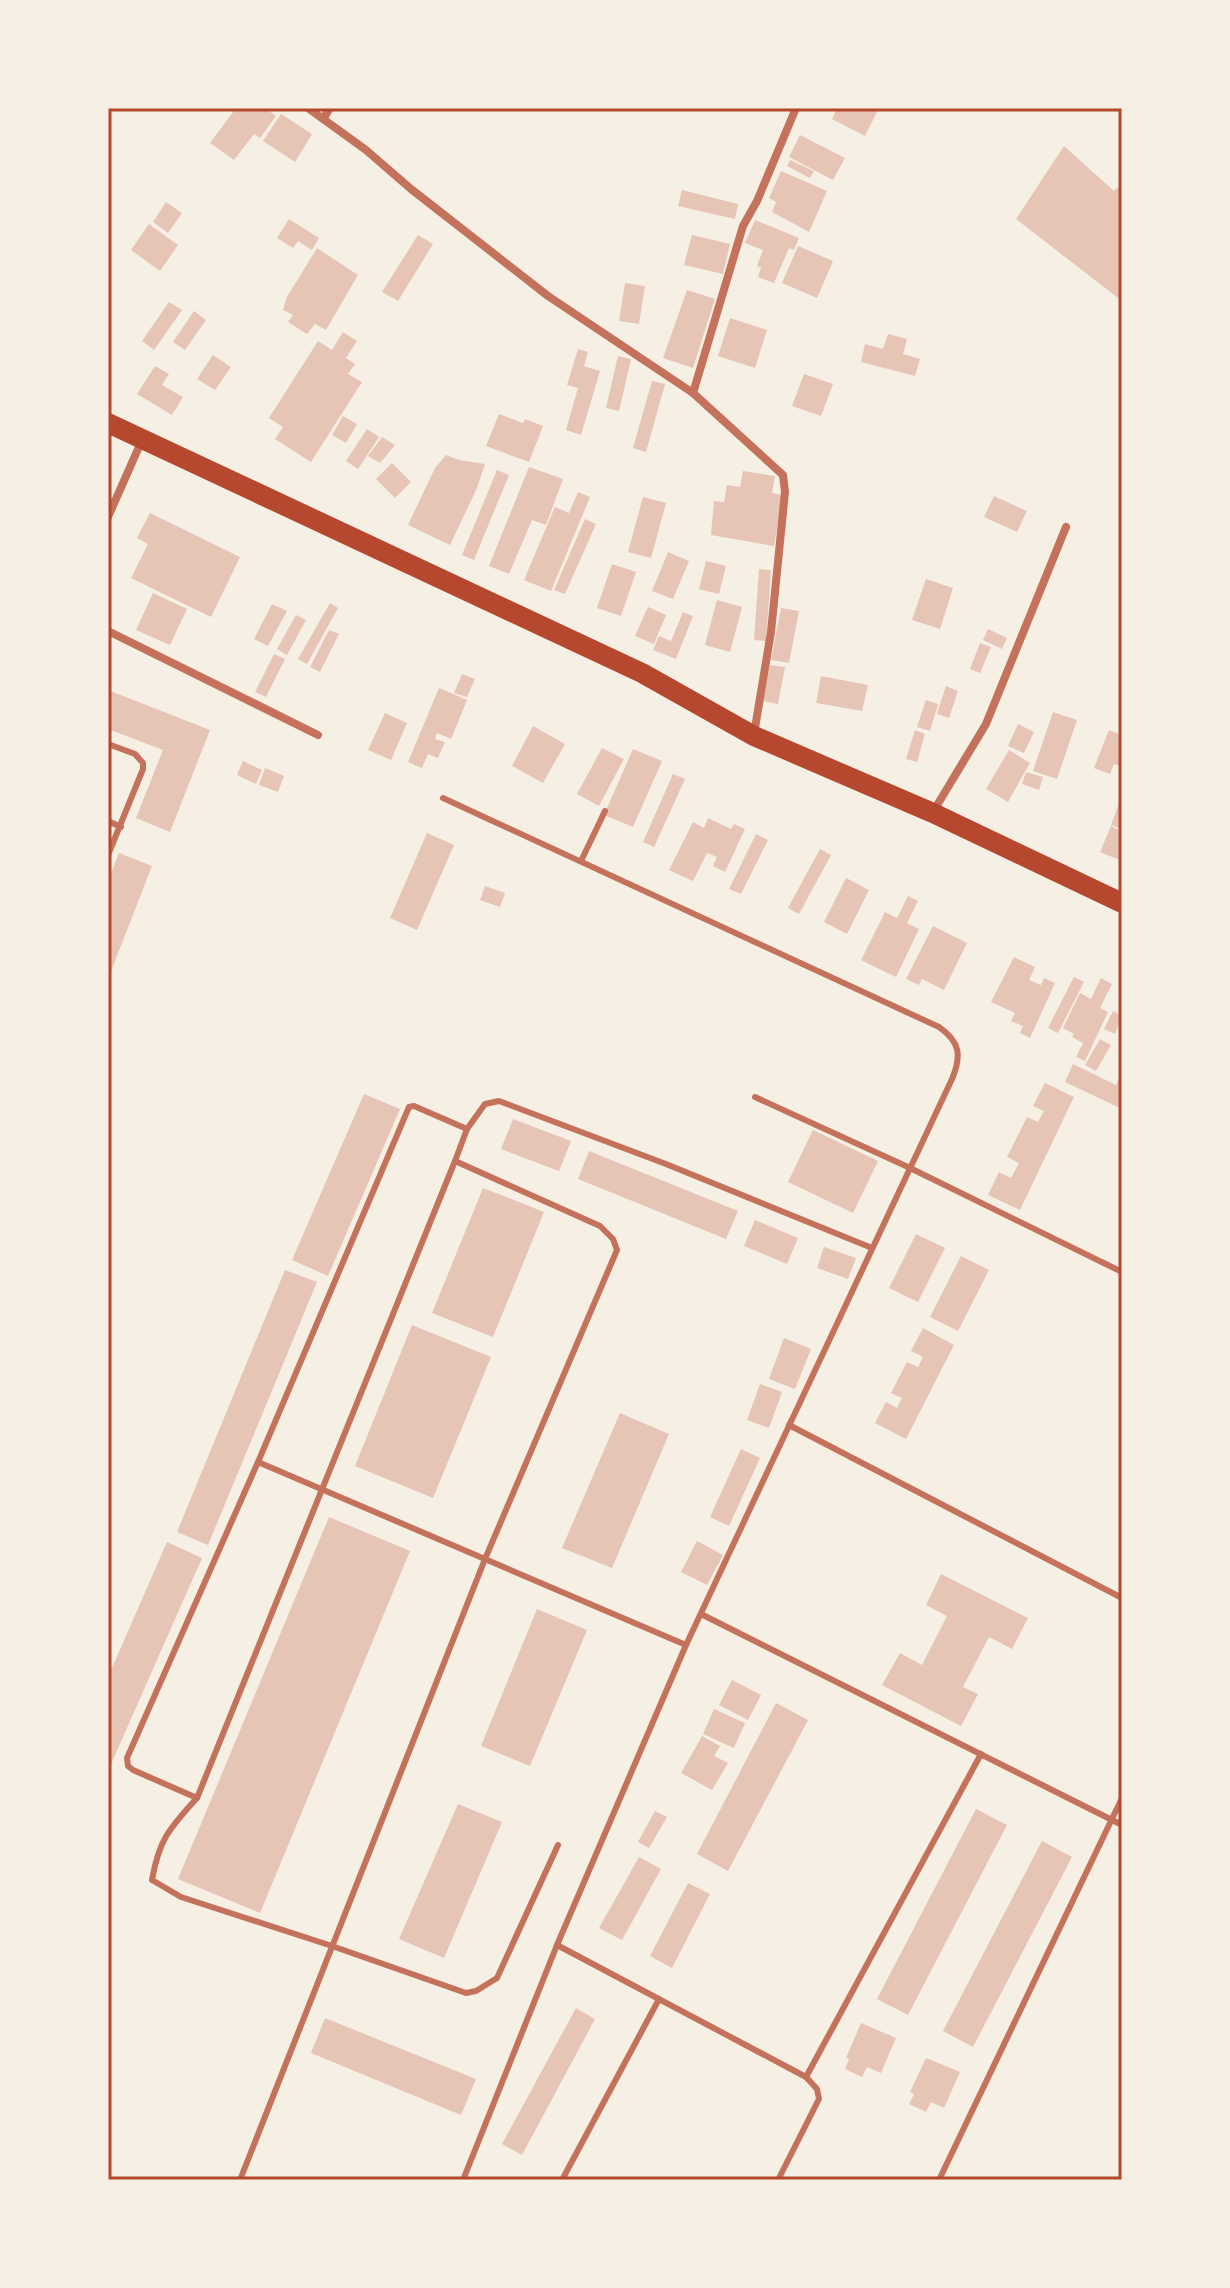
<svg xmlns="http://www.w3.org/2000/svg" width="1230" height="2288" font-family="'Noto Sans',sans-serif">
<style>
.building{fill:#e6c5b7}
.lines{fill:none;stroke-linecap:round;stroke-linejoin:round}
.service{stroke:#c5725c;stroke-width:6}
.minor{stroke:#c5725c;stroke-width:8}
.trunk{stroke:#b5482f;stroke-width:20}
.neatline{fill:none;stroke:#b5482f;stroke-width:3}
</style>
<rect width="100%" height="100%" fill="#f6efe4"/>
<!-- building -->
<g class="building">
<path d="M236 108H265L276 116 260 138 254 134 234 160 210 143Z"/>
<path d="M837 108H879L865 136 832 119Z"/>
<path d="M281 114 312 134 295 162 263 141Z"/>
<path d="M800 135 845 158 833 180 789 157Z"/>
<path d="M1064 146 1114 191 1122 183V301L1016 219Z"/>
<path d="M790 160 814 171 810 178 787 166Z"/>
<path d="M781 171 827 191 809 232 772 212 776 202 769 198Z"/>
<path d="M682 190 738 204 735 219 678 206Z"/>
<path d="M166 202 182 213 168 233 153 222Z"/>
<path d="M289 219 319 238 312 250 298 241 293 248 277 238Z"/>
<path d="M755 220 799 238 794 250 789 248 774 283 758 277 761 268 757 266 763 250 745 243Z"/>
<path d="M149 224 178 245 160 271 131 250Z"/>
<path d="M418 235 433 244 398 301 382 292Z"/>
<path d="M692 235 730 244 723 274 684 265Z"/>
<path d="M798 246 833 261 817 298 782 283Z"/>
<path d="M317 248 358 275 326 330 315 324 307 334 288 322 293 315 283 310 287 297Z"/>
<path d="M625 283 645 286 639 324 619 321Z"/>
<path d="M687 290 715 299 693 368 663 358Z"/>
<path d="M169 302 182 310 154 350 142 341Z"/>
<path d="M194 311 206 320 185 350 173 342Z"/>
<path d="M730 318 767 330 755 368 718 356Z"/>
<path d="M343 332 357 341 346 358 355 364 348 374 362 382 311 462 275 439 283 427 269 418 318 341 332 350Z"/>
<path d="M888 334 907 339 903 354 920 359 915 376 861 362 865 344 883 349Z"/>
<path d="M578 349 588 352 584 366 600 371 581 435 566 430 578 388 567 385Z"/>
<path d="M213 355 231 367 215 390 197 379Z"/>
<path d="M618 356 631 359 619 411 606 408Z"/>
<path d="M155 366 169 374 162 385 183 397 172 415 137 394Z"/>
<path d="M804 374 833 384 821 416 792 406Z"/>
<path d="M652 381 665 384 646 452 633 448Z"/>
<path d="M499 414 523 423 525 419 543 426 529 462 486 446Z"/>
<path d="M343 416 357 424 346 443 332 435Z"/>
<path d="M367 429 379 437 358 469 346 461Z"/>
<path d="M382 437 395 445 380 463 368 456Z"/>
<path d="M446 455 459 460 485 464 477 488 450 545 408 525 435 468Z"/>
<path d="M392 463 411 482 395 498 376 479Z"/>
<path d="M529 467 563 479 546 525 532 520 509 574 489 566Z"/>
<path d="M497 470 509 475 474 560 462 555Z"/>
<path d="M743 471 775 476 772 493 783 495 774 546 711 535 714 501 724 502 727 485 740 487Z"/>
<path d="M578 492 590 497 551 591 524 580 555 507 569 513Z"/>
<path d="M994 496 1027 511 1017 532 984 517Z"/>
<path d="M643 497 666 503 651 558 628 552Z"/>
<path d="M150 513 240 557 211 617 131 578 148 544 137 538Z"/>
<path d="M585 519 596 524 565 594 554 590Z"/>
<path d="M668 552 689 561 673 599 652 591Z"/>
<path d="M706 561 726 566 719 594 699 589Z"/>
<path d="M612 564 636 572 621 616 597 608Z"/>
<path d="M759 569 771 570 766 641 754 640Z"/>
<path d="M926 579 953 588 940 629 912 620Z"/>
<path d="M153 593 187 609 170 645 136 630Z"/>
<path d="M717 600 742 607 730 652 705 645Z"/>
<path d="M330 603 338 608 307 664 298 659Z"/>
<path d="M272 604 287 611 268 646 254 639Z"/>
<path d="M648 607 666 615 654 644 635 636Z"/>
<path d="M781 608 799 611 789 663 771 660Z"/>
<path d="M683 612 693 616 676 659 653 650 659 636 671 641Z"/>
<path d="M296 615 306 620 287 655 277 649Z"/>
<path d="M988 629 1007 638 1002 649 983 640Z"/>
<path d="M329 630 339 634 320 672 310 667Z"/>
<path d="M980 643 991 647 980 673 970 669Z"/>
<path d="M274 654 285 659 266 697 255 692Z"/>
<path d="M770 665 785 667 778 704 763 701Z"/>
<path d="M462 674 475 679 467 697 454 693Z"/>
<path d="M821 676 868 685 862 711 816 703Z"/>
<path d="M946 686 958 691 949 718 937 714Z"/>
<path d="M439 688 467 700 451 739 437 733 435 739 445 742 438 758 428 754 422 768 408 762Z"/>
<path d="M108 690 210 730 170 832 136 818 163 750 108 729Z"/>
<path d="M926 700 938 704 930 731 917 727Z"/>
<path d="M1053 712 1077 720 1057 779 1033 771Z"/>
<path d="M385 713 407 723 391 760 368 750Z"/>
<path d="M1018 724 1034 732 1024 753 1008 746Z"/>
<path d="M533 726 565 744 543 783 512 766Z"/>
<path d="M915 730 925 734 917 762 906 759Z"/>
<path d="M1109 730 1122 735V767L1114 764 1110 774 1094 768Z"/>
<path d="M602 748 624 759 599 806 577 794Z"/>
<path d="M633 749 662 761 633 827 604 815Z"/>
<path d="M1009 750 1030 763 1008 802 986 789Z"/>
<path d="M243 761 262 770 256 784 237 775Z"/>
<path d="M265 768 284 776 278 792 259 785Z"/>
<path d="M1026 772 1043 777 1039 790 1022 784Z"/>
<path d="M673 774 685 779 654 847 643 842Z"/>
<path d="M1122 795V829L1111 825Z"/>
<path d="M708 818 731 829 734 824 745 829 725 872 713 866 717 857 707 853 693 881 669 870 693 822 704 828Z"/>
<path d="M1111 826 1121 831 1118 837 1122 838V861L1100 852Z"/>
<path d="M427 833 454 845 417 930 390 918Z"/>
<path d="M756 834 768 840 741 894 729 889Z"/>
<path d="M820 849 831 855 799 914 788 908Z"/>
<path d="M119 853 152 866 108 979V881Z"/>
<path d="M846 878 869 890 847 934 824 922Z"/>
<path d="M485 886 505 893 500 907 480 900Z"/>
<path d="M908 896 918 901 907 923 919 929 896 977 861 960 885 912 897 918Z"/>
<path d="M933 926 967 943 944 990 922 979 919 985 906 979Z"/>
<path d="M1014 957 1035 967 1029 980 1041 985 1044 978 1055 983 1030 1038 1020 1033 1023 1026 1011 1021 1015 1013 991 1002Z"/>
<path d="M1074 977 1084 982 1058 1033 1048 1028Z"/>
<path d="M1101 978 1112 984 1100 1008 1108 1012 1085 1061 1076 1057 1083 1043 1072 1037 1074 1034 1063 1028 1080 993 1091 999Z"/>
<path d="M1113 1011 1122 1016 1115 1034 1104 1029Z"/>
<path d="M1100 1039 1111 1045 1096 1071 1085 1065Z"/>
<path d="M1073 1064 1116 1085 1122 1073V1109L1065 1082Z"/>
<path d="M1045 1083 1074 1097 1020 1210 988 1195 999 1172 1011 1178 1019 1163 1007 1157 1027 1117 1038 1122 1044 1111 1033 1106Z"/>
<path d="M364 1094 400 1109 328 1276 292 1260Z"/>
<path d="M513 1119 571 1141 559 1171 501 1149Z"/>
<path d="M813 1130 878 1161 853 1213 788 1182Z"/>
<path d="M589 1151 738 1211 726 1239 578 1179Z"/>
<path d="M483 1188 544 1212 493 1337 432 1313Z"/>
<path d="M755 1220 798 1238 787 1264 744 1246Z"/>
<path d="M916 1234 945 1248 918 1302 889 1288Z"/>
<path d="M824 1247 856 1258 848 1279 817 1268Z"/>
<path d="M961 1256 989 1270 958 1331 930 1317Z"/>
<path d="M285 1270 317 1282 208 1545 177 1532Z"/>
<path d="M412 1325 491 1357 433 1498 355 1466Z"/>
<path d="M923 1328 954 1345 906 1439 875 1423 886 1402 897 1408 902 1398 891 1393 907 1362 918 1367 923 1357 911 1351Z"/>
<path d="M784 1338 811 1349 795 1389 769 1379Z"/>
<path d="M760 1384 782 1392 769 1428 747 1420Z"/>
<path d="M620 1413 669 1434 612 1568 562 1548Z"/>
<path d="M741 1449 760 1458 729 1526 710 1517Z"/>
<path d="M329 1517 410 1551 260 1913 178 1879Z"/>
<path d="M697 1541 723 1555 707 1585 681 1572Z"/>
<path d="M167 1542 202 1558 108 1771V1677Z"/>
<path d="M941 1574 1028 1618 1012 1649 989 1637 963 1687 978 1694 961 1726 882 1685 900 1653 922 1665 947 1616 926 1605Z"/>
<path d="M537 1609 587 1630 530 1766 481 1746Z"/>
<path d="M732 1680 761 1695 748 1720 719 1705Z"/>
<path d="M776 1703 808 1720 728 1871 697 1854Z"/>
<path d="M714 1709 745 1723 734 1748 703 1734Z"/>
<path d="M702 1736 720 1746 714 1756 728 1763 712 1790 681 1773Z"/>
<path d="M458 1804 502 1822 444 1958 399 1939Z"/>
<path d="M976 1809 1007 1825 908 2015 877 1999Z"/>
<path d="M655 1811 667 1817 649 1848 638 1842Z"/>
<path d="M1042 1841 1072 1857 973 2047 943 2031Z"/>
<path d="M639 1857 661 1869 622 1940 599 1928Z"/>
<path d="M688 1883 710 1894 672 1968 650 1956Z"/>
<path d="M576 2008 595 2019 522 2155 502 2144Z"/>
<path d="M325 2018 476 2079 461 2115 311 2053Z"/>
<path d="M861 2023 896 2038 881 2073 867 2067 862 2077 845 2069 849 2059 846 2058Z"/>
<path d="M926 2058 960 2072 944 2108 931 2102 926 2112 909 2104 914 2094 910 2092Z"/>
</g>
<g class="lines">
<!-- service -->
<g class="service">
<path d="M108 744 135 754 143 763V769L108 855"/>
<path d="M443 798 939 1027C960 1042 962 1055 952 1079L686 1645 557 1945 463 2180"/>
<path d="M108 821 121 827"/>
<path d="M581 861 605 811"/>
<path d="M755 1097 908 1167 1122 1272"/>
<path d="M467 1129 485 1104 499 1101 666 1164 872 1248"/>
<path d="M789 1425 1122 1598"/>
<path d="M258 1462 686 1645"/>
<path d="M701 1614 1122 1825"/>
<path d="M197 1798 133 1770 128 1766 127 1758 258 1462 409 1107 414 1106 467 1129 455 1161"/>
<path d="M557 1945 806 2077 817 2089 819 2099 778 2180"/>
<path d="M806 2077 981 1754"/>
<path d="M240 2180 485 1559 617 1250 613 1239 600 1226 455 1161 197 1798C170 1828 159 1839 152 1880L181 1897 332 1946 466 1993 476 1991 497 1978 558 1845"/>
<path d="M562 2180 659 1999"/>
<path d="M939 2180 1122 1798"/>
</g>
<!-- minor -->
<g class="minor">
<path d="M308 108 366 150 411 189 548 296 693 393 783 475 785 492 771 632 754 734"/>
<path d="M323 119 330 108"/>
<path d="M693 393 743 226 757 201 796 108"/>
<path d="M108 517 142 440"/>
<path d="M108 631 318 735"/>
<path d="M933 812 986 724 1066 527"/>
</g>
<!-- trunk -->
<path class="trunk" d="M108 423 642 673 754 736 933 813 1122 903"/>
</g>
<!-- border -->
<rect width="1230" height="2288" fill="none" stroke="#f6efe4" stroke-width="220"/>
<rect x="110" y="110" width="1010" height="2068" class="neatline"/>
</svg>
